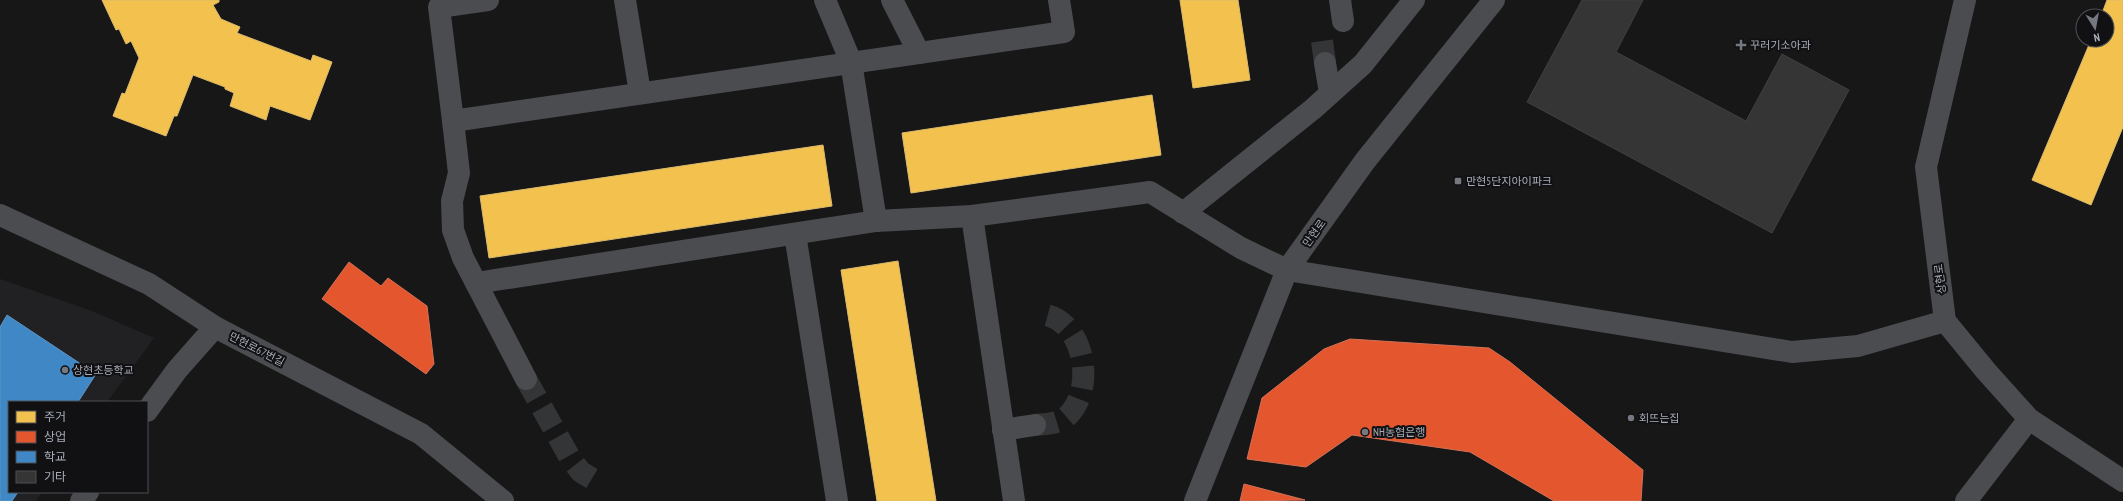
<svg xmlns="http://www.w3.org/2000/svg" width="2123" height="501" font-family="'PT Sans Narrow','Noto Sans KR',sans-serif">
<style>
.built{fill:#212123}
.homes{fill:#f2c14e;stroke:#dcbb6e}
.shops{fill:#e4572e;stroke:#d27157}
.schools{fill:#3f88c5;stroke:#5e93c1}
.building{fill:#353536;stroke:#3f4043}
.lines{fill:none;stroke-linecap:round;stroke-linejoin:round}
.minor-tunnel{stroke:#343537;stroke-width:22;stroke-dasharray:22 11;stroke-linecap:butt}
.minor{stroke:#4b4c50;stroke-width:22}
.poi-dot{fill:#757880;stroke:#111113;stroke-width:1.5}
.labels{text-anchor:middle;stroke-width:4;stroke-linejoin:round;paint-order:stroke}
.poi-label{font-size:11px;fill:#a8adb8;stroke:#111113;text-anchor:start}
.street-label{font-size:11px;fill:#a8adb8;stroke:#111113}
</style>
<rect width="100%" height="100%" fill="#171717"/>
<!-- built -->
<path class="built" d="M0 279 92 311 154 338 107 402H9V492H42L36 501H0Z"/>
<!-- homes -->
<g class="homes">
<path d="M102 0H219V2L213 5 221 19 240 27 237 33 311 61 313 55 332 62 310 120 270 106 266 120 230 106 234 93 225 89V87L193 75 177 116H174L166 136 113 116 122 93 125 94 139 58 131 41 126 44 119 29 116 30Z"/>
<path d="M1180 0H1238L1250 80 1193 88Z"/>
<path d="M2107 0H2123V127L2091 205 2032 180 2091 40H2107V16H2101Z"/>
<path d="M1152 95 1161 155 911 193 902 133Z"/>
<path d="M823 145 832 206 489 258 480 196Z"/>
<path d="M898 261 936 501H877L841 270Z"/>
</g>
<!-- shops -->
<g class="shops">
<path d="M349 262 381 286 388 278 427 306 434 364 426 374 322 299Z"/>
<path d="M1350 339 1489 348 1510 362 1643 470 1641 501H1554L1470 452 1352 435 1306 467 1247 459 1262 398 1324 349Z"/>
<path d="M1244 484 1305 500 1240 501Z"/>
</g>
<!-- schools -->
<path class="schools" d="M7 315 96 374 78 402H9V492H18L12 501H0V327Z"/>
<!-- building -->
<path class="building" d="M1582 0H1643L1616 52 1746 121 1782 54 1849 90 1772 233 1527 102Z"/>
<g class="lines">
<!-- minor-tunnel -->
<g class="minor-tunnel">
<path d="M1322 41 1325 63"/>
<path d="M526 379 570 458 581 472 596 481"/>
<path d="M1035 425C1045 424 1057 424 1065 418 1098 392 1085 315 1038 314"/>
</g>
<!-- minor -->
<g class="minor">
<path d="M488 0 439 7 453 121 1064 32 1059 0"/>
<path d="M625 0 640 93"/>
<path d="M825 0 851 62 876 221 972 216 1150 192 1241 248 1287 270 1792 352 1858 346 1945 321"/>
<path d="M892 0 919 53"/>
<path d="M1340 0 1343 21"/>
<path d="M1965 0 1926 167 1945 321 1986 371 2029 419 2123 481"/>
<path d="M1325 63 1330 93"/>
<path d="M453 121 459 173 452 201 453 230 463 258 526 379"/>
<path d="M1183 213 1313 109 1363 64 1414 0"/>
<path d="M0 215 149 284 215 327 421 434 503 501"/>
<path d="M972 216 1014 501"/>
<path d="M795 234 837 501"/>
<path d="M476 283 876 221"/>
<path d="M147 411 177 370 215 327"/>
<path d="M1003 430 1035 425"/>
<path d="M81 501 88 492"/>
<path d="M1195 501 1287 270 1365 161 1494 0"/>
<path d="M1966 501 2029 419"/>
</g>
</g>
<!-- markers -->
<g class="poi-dot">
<path d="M1739 39h4v4h4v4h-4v4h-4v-4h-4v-4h4z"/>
<rect x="1454" y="177" width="8" height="8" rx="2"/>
<circle cx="65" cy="370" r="4"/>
<circle cx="1631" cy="418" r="4"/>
<circle cx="1365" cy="432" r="4"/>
</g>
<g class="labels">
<!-- poi labels -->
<g class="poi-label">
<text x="1750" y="49">꾸러기소아과</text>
<text x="1466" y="185">만현5단지아이파크</text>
<text x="73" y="374">상현초등학교</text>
<text x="1639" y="422">회뜨는집</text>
<text x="1373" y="436">NH농협은행</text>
</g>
<!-- street labels -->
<g class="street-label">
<text transform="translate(1314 233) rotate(-54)" y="4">만현로</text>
<text transform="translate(1940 279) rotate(-97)" y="4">상현로</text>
<text transform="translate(257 349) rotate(27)" y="4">만현로67번길</text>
</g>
</g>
<!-- legend -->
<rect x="8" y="401" width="140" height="92" fill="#111113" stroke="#4d4f55"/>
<rect x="16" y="411" width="20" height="12" fill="#f2c14e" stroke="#4d4f55"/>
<text x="44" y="421" font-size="12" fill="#a8adb8">주거</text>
<rect x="16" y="431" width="20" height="12" fill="#e4572e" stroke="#4d4f55"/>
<text x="44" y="441" font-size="12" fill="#a8adb8">상업</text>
<rect x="16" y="451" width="20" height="12" fill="#3f88c5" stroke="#4d4f55"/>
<text x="44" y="461" font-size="12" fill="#a8adb8">학교</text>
<rect x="16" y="471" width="20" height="12" fill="#353536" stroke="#4d4f55"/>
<text x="44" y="481" font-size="12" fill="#a8adb8">기타</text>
<!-- north arrow -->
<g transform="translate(2095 28) rotate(169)"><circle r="19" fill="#111113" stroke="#4d4f55"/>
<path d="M0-3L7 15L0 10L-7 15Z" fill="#757880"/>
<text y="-6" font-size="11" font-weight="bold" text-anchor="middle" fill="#a8adb8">N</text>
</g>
</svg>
